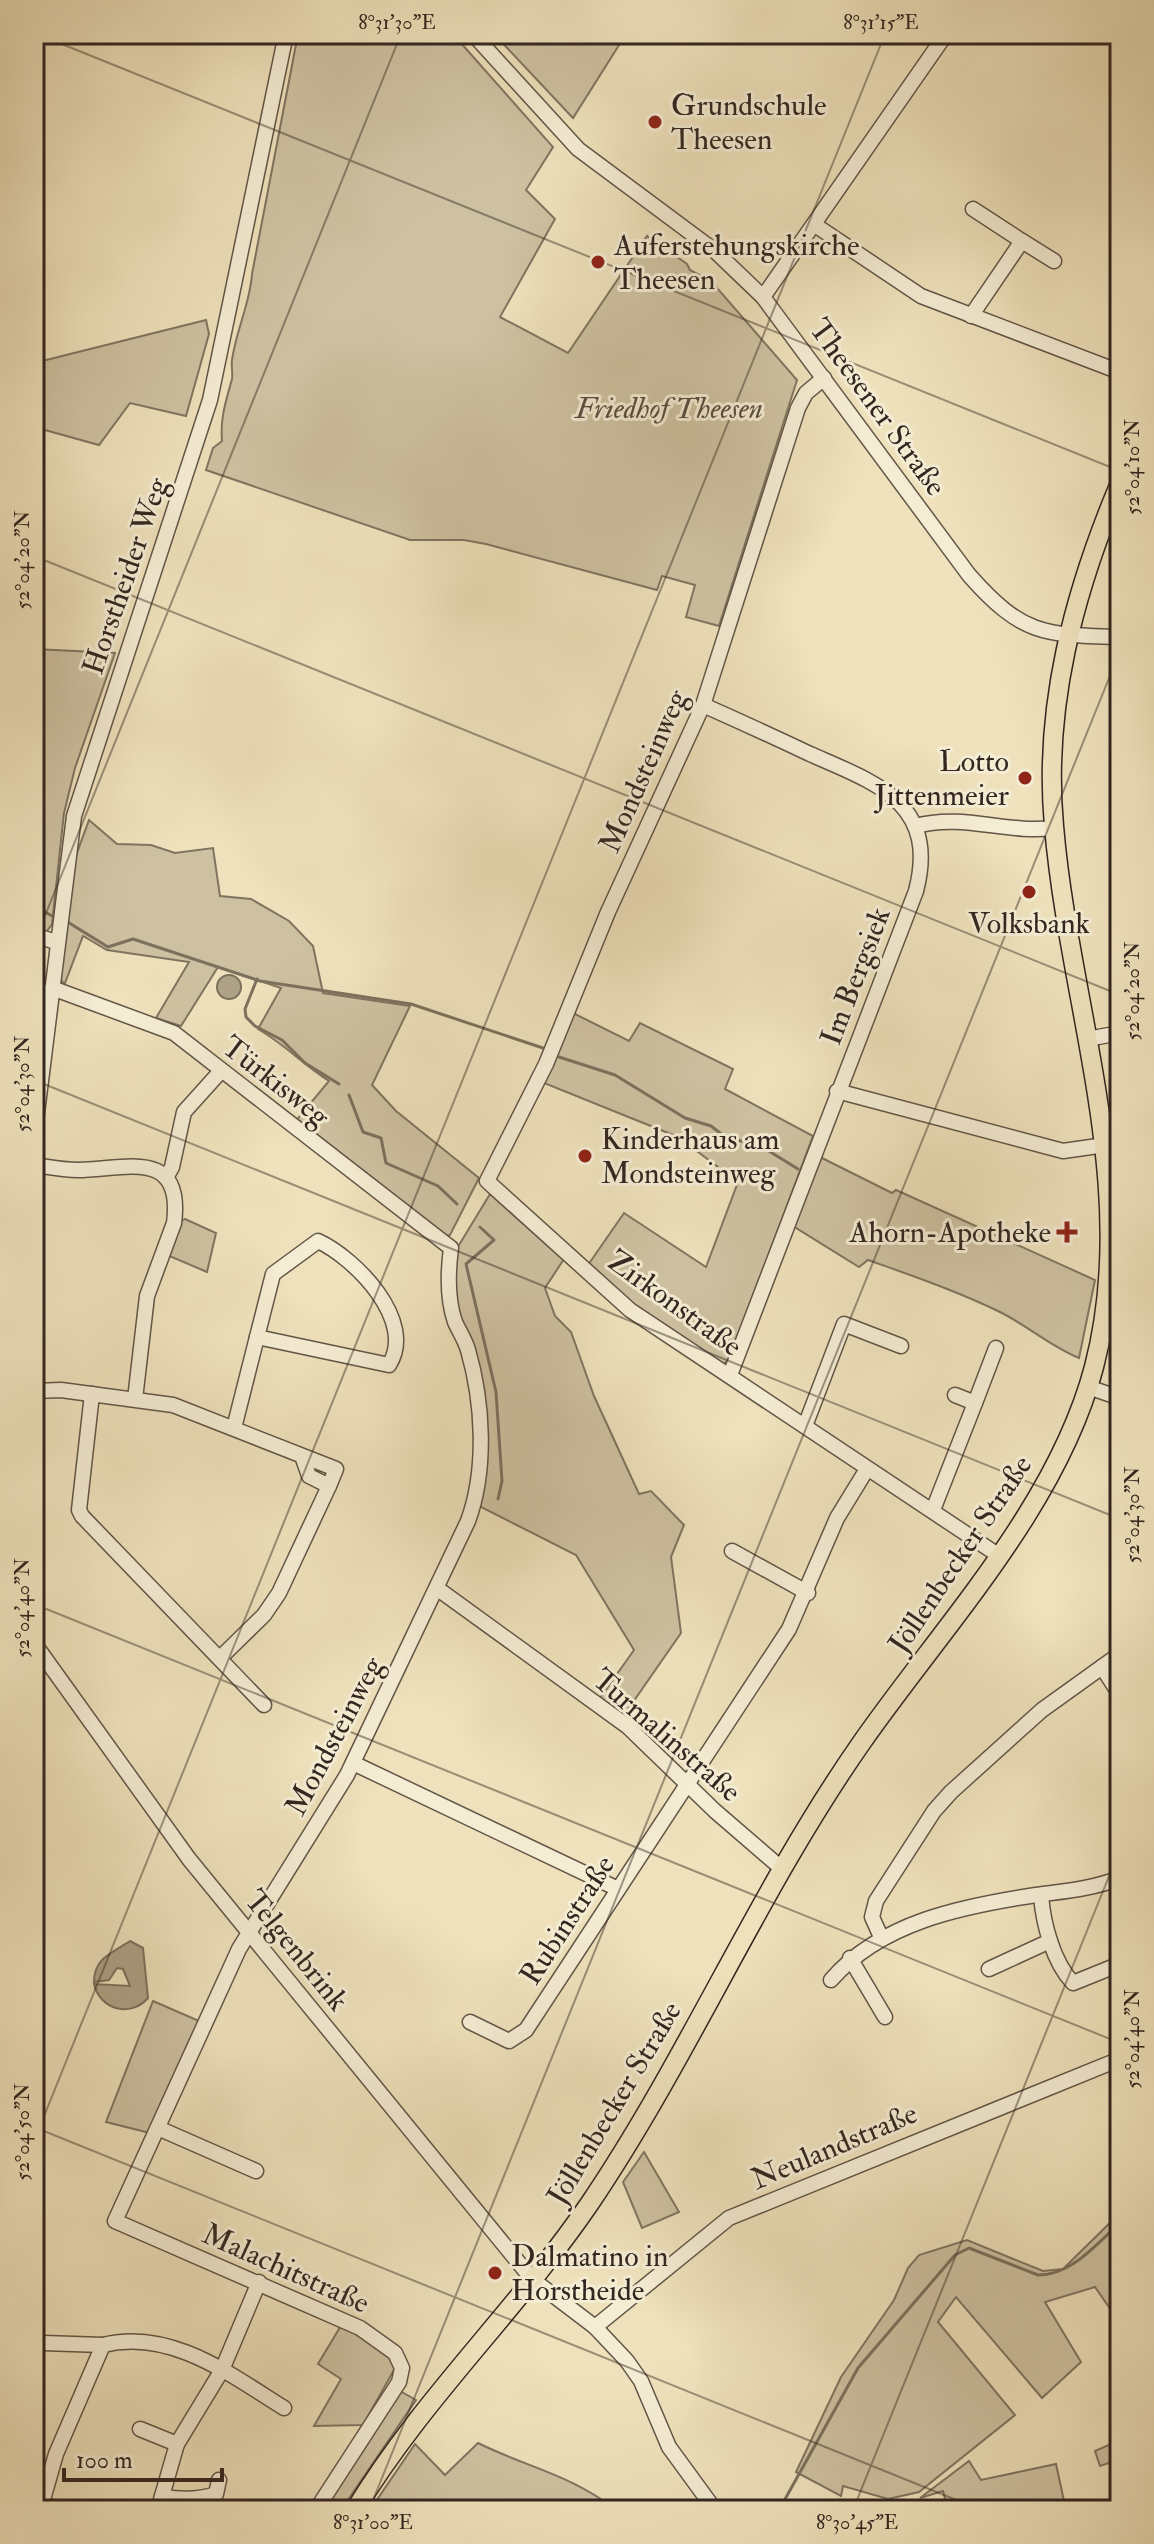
<svg xmlns="http://www.w3.org/2000/svg" width="1154" height="2544" font-family="'IM FELL Double Pica',serif">
<style>
.green{fill:#cec1a1;stroke:#807460;stroke-width:2}
.water{fill:#aea186;stroke:#7d705d;stroke-width:2}
.lines{fill:none;stroke-linecap:round;stroke-linejoin:round}
.stream{stroke:#7d705d;stroke-width:3}
.minor-casing{stroke:#625547;stroke-width:17}
.major-casing{stroke:#332620;stroke-width:21}
.minor{stroke:#f4ecd3;stroke-width:14}
.major{stroke:#eee1bb;stroke-width:18}
.ticks{fill:none;stroke:#332620;stroke-width:2;stroke-opacity:0.45}
.poi-dot{fill:#8f2418;stroke:#f4ecd3;stroke-width:3}
.labels{text-anchor:middle;stroke-width:6;stroke-linejoin:round;paint-order:stroke}
.poi-label{font-size:30px;fill:#332620;stroke:#f4ecd3;text-anchor:start}
.street-label{font-size:30px;fill:#332620;stroke:#f4ecd3}
.park-label{font-size:30px;font-style:italic;fill:#5a4d40;stroke:#f4ecd3}
.neatline{fill:none;stroke:#332620;stroke-width:3}
.ticks-label{font-size:20px;text-anchor:middle;fill:#332620}
</style>
<rect width="100%" height="100%" fill="#eee1bb"/>
<filter id="stains"><feTurbulence type="fractalNoise" baseFrequency=".0025" numOctaves="4"/><feColorMatrix values="0 0 0 0 .2 0 0 0 0 .09 0 0 0 0 .02 0 0 0 .5 -.17"/></filter>
<radialGradient id="worn" r=".72"><stop offset=".6" stop-color="#630" stop-opacity="0"/><stop offset="1" stop-color="#630" stop-opacity=".3"/></radialGradient>
<!-- green -->
<g class="green">
<path d="M298 34H453L553 147 526 190 555 219 500 317 568 353 647 236 687 264 690 270 711 281 797 380 719 626 686 617 695 585 662 576 657 590 486 544 464 540H410L206 470 213 448 222 441C220 418 226 401 232 379 233 373 231 367 232 360 236 330 250 304 252 274Z"/>
<path d="M494 34H626L573 118Z"/>
<path d="M206 320 209 334 186 416 130 403 99 445 34 427V363Z"/>
<path d="M34 649 115 653 75 768 64 813 52 924 45 934 34 930Z"/>
<path d="M89 820 117 844 151 845 175 853 213 848 220 896 251 899 289 921 313 946 323 993 410 1006 372 1085 396 1111 479 1178 450 1235 443 1237 294 1123 329 1081C304 1065 284 1044 258 1029L281 988 218 967 181 1026 156 1018 189 962 107 950 83 936 65 983 58 979 69 875Z"/>
<path d="M573 1013 629 1041 640 1023 733 1069 725 1089 813 1136 729 1361 722 1364 627 1301 588 1265 624 1213 706 1267 738 1182 678 1137 544 1083Z"/>
<path d="M820 1157 892 1193 896 1190 1095 1280 1079 1358C1050 1346 1028 1326 1000 1312 957 1291 913 1276 868 1260L859 1267 793 1226Z"/>
<path d="M490 1194 564 1259 545 1288 555 1316 571 1332 594 1396 639 1494 651 1491 684 1525 671 1557 681 1633 624 1715 600 1698 634 1650 576 1555 479 1506 485 1436 454 1303 456 1250Z"/>
<path d="M185 1219 216 1233 207 1272 167 1255 180 1221Z"/>
<path d="M153 2001 199 2021 150 2133 106 2122Z"/>
<path d="M644 2152 679 2212 642 2228 623 2182Z"/>
<path d="M1120 2213V2323L1095 2287 1045 2302 1081 2362 1042 2398 956 2297 938 2322 1015 2415 919 2492 888 2499 843 2486 841 2496 796 2472 841 2377 894 2300 908 2268 919 2255 967 2240 1043 2271 1063 2269Z"/>
<path d="M342 2324 387 2353 395 2368 363 2425 314 2426 341 2379 318 2364Z"/>
<path d="M400 2391 416 2400 341 2510H320Z"/>
<path d="M1120 2440V2459L1100 2466 1095 2451Z"/>
<path d="M478 2443C526 2467 572 2475 616 2510H370L415 2444 445 2475Z"/>
<path d="M969 2461 981 2480 1056 2464 1066 2510H948L943 2491 920 2498Z"/>
</g>
<!-- water -->
<g class="water">
<circle cx="229" cy="987" r="12"/>
<path d="M130 1941 143 1948 148 1998C131 2018 100 2010 94 1984L130 1986 123 1969 117 1968 109 1980 94 1982C94 1958 112 1953 130 1941Z"/>
</g>
<g class="lines">
<!-- stream -->
<g class="stream">
<path d="M34 906 54 917"/>
<path d="M66 921 108 947 133 939 260 981 411 1004 543 1048"/>
<path d="M257 979 245 1009 246 1017 255 1026 282 1040 305 1063 339 1084"/>
<path d="M559 1057 615 1075 685 1118 711 1126 728 1139 756 1143 798 1169"/>
<path d="M349 1095 363 1132 381 1138 386 1163 438 1186 457 1204"/>
<path d="M480 1227 494 1240 466 1264 496 1392 502 1481 498 1499"/>
<path d="M779 2510 858 2368 955 2255 969 2248 1038 2275C1072 2275 1096 2244 1120 2223"/>
</g>
<!-- minor casing -->
<g class="minor-casing">
<g id="minor">
<path d="M473 34 578 149 715 251 763 297 969 575C1022 635 1043 635 1120 637"/>
<path d="M973 209 1022 241"/>
<path d="M815 225 921 296 1120 372"/>
<path d="M763 297 946 34"/>
<path d="M971 316 1022 241 1054 261"/>
<path d="M824 378 806 393 798 408 703 705 608 912 546 1064 487 1181 630 1310 998 1555"/>
<path d="M703 705C739 721 774 737 810 754 876 783 939 803 916 891L730 1375"/>
<path d="M916 826C963 813 1007 834 1054 828"/>
<path d="M34 935 56 942"/>
<path d="M52 988 174 1033 451 1248C448 1271 447 1299 455 1322 459 1331 465 1340 468 1350 483 1402 487 1469 468 1521L347 1775 239 1949 115 2221 360 2328 395 2353 402 2368 399 2382 316 2510"/>
<path d="M1087 1039 1120 1033"/>
<path d="M837 1091 1063 1151 1105 1145"/>
<path d="M34 1137 74 816 210 400 286 34"/>
<path d="M34 1165C48 1167 63 1170 78 1170 122 1170 184 1146 174 1223L147 1296 135 1399"/>
<path d="M166 1178 172 1167 184 1112 220 1072"/>
<path d="M318 1241C355 1258 417 1321 389 1365L257 1337 273 1274Z"/>
<path d="M1088 1387 1120 1398"/>
<path d="M34 1391 61 1390 173 1405 336 1469 329 1486 309 1476 302 1456"/>
<path d="M92 1394 79 1510 82 1516 264 1705"/>
<path d="M955 1395 975 1403 996 1348"/>
<path d="M805 1426 844 1324 901 1346"/>
<path d="M234 1428 257 1337"/>
<path d="M933 1510 975 1403"/>
<path d="M732 1551 808 1593"/>
<path d="M438 1589 627 1726 715 1811 781 1868"/>
<path d="M34 1643 189 1859 532 2279 595 2327 627 2361 641 2381 669 2447 715 2510"/>
<path d="M220 1658 264 1615 279 1593 329 1486"/>
<path d="M1102 1667 1120 1695"/>
<path d="M353 1763 618 1889"/>
<path d="M1041 1895C1043 1923 1053 1962 1073 1983L1120 1964"/>
<path d="M881 1937 872 1917 876 1901 934 1811 951 1792 1042 1710 1120 1654"/>
<path d="M850 1958 885 2017"/>
<path d="M989 1969 1050 1941"/>
<path d="M831 1980C881 1922 963 1906 1036 1895 1065 1891 1092 1889 1120 1878"/>
<path d="M470 2022 509 2041 526 2030 789 1629 837 1518 867 1469"/>
<path d="M158 2128 256 2171"/>
<path d="M595 2327 729 2218 1120 2059"/>
<path d="M43 2343 103 2345"/>
<path d="M140 2429 177 2444"/>
<path d="M162 2496C180 2500 198 2500 216 2494L219 2480"/>
<path d="M34 2500 59 2510"/>
<path d="M42 2503 56 2454 103 2345C170 2328 231 2375 284 2408"/>
<path d="M158 2510 177 2444 222 2370 259 2282"/>
</g>
</g>
<!-- major casing -->
<g class="major-casing">
<path id="major" d="M355 2510C422 2399 517 2310 590 2203 690 2055 759 1889 862 1742 943 1626 1057 1507 1094 1367 1141 1187 1069 1005 1054 826 1043 707 1074 592 1120 483"/>
</g>
<!-- minor -->
<use href="#minor" class="minor"/>
<!-- major -->
<use href="#major" class="major"/>
</g>
<!-- ticks -->
<path class="ticks" d="M37 34 1120 471M34 556 1120 995M34 943 401 34M34 1080 1120 1519M34 1604 1120 2043M34 2127 981 2510M34 2141 885 34M369 2510 1120 651M853 2510 1120 1849"/>
<!-- markers -->
<g class="poi-dot">
<circle cx="655" cy="122" r="8"/>
<circle cx="598" cy="262" r="8"/>
<circle cx="1025" cy="778" r="8"/>
<circle cx="1029" cy="892" r="8"/>
<circle cx="585" cy="1156" r="8"/>
<path d="M1063 1220h8v8h8v8h-8v8h-8v-8h-8v-8h8z"/>
<circle cx="495" cy="2273" r="8"/>
</g>
<g class="labels">
<!-- poi labels -->
<g class="poi-label">
<text x="671" y="115">Grundschule<tspan x="671" dy="34">Theesen</tspan></text>
<text x="614" y="255">Auferstehungskirche<tspan x="614" dy="34">Theesen</tspan></text>
<text x="1009" y="771" text-anchor="end">Lotto<tspan x="1009" dy="34">Jittenmeier</tspan></text>
<text x="1029" y="933" text-anchor="middle">Volksbank</text>
<text x="601" y="1149">Kinderhaus am<tspan x="601" dy="34">Mondsteinweg</tspan></text>
<text x="1051" y="1242" text-anchor="end">Ahorn-Apotheke</text>
<text x="511" y="2266">Dalmatino in<tspan x="511" dy="34">Horstheide</tspan></text>
</g>
<!-- street labels -->
<g class="street-label">
<text transform="translate(878 407) rotate(54)" y="10">Theesener Straße</text>
<text transform="translate(125 576) rotate(-71)" y="10">Horstheider Weg</text>
<text transform="translate(643 771) rotate(-66)" y="10">Mondsteinweg</text>
<text transform="translate(855 976) rotate(-69)" y="10">Im Bergsiek</text>
<text transform="translate(276 1081) rotate(38)" y="10">Türkisweg</text>
<text transform="translate(675 1303) rotate(36)" y="10">Zirkonstraße</text>
<text transform="translate(960 1554) rotate(-56)" y="10">Jöllenbecker Straße</text>
<text transform="translate(667 1735) rotate(41)" y="10">Turmalinstraße</text>
<text transform="translate(334 1736) rotate(-62)" y="10">Mondsteinweg</text>
<text transform="translate(567 1920) rotate(-57)" y="10">Rubinstraße</text>
<text transform="translate(297 1950) rotate(51)" y="10">Telgenbrink</text>
<text transform="translate(614 2103) rotate(-59)" y="10">Jöllenbecker Straße</text>
<text transform="translate(834 2146) rotate(-23)" y="10">Neulandstraße</text>
<text transform="translate(286 2268) rotate(24)" y="10">Malachitstraße</text>
</g>
<!-- park labels -->
<g class="park-label">
<text x="669" y="418">Friedhof Theesen</text>
</g>
</g>
<!-- margin -->
<rect width="1154" height="2544" fill="none" stroke="#eee1bb" stroke-width="88"/>
<!-- scale -->
<path d="M64 2468v12h158v-12" fill="none" stroke="#332620" stroke-width="4"/>
<text x="76" y="2468" font-size="24" fill="#332620" stroke="#f4ecd3" stroke-width="6" paint-order="stroke">100 m</text>
<rect x="44" y="44" width="1066" height="2456" class="neatline"/>
<g class="ticks-label">
<text x="397" y="29">8°31'30"E</text>
<text x="881" y="29">8°31'15"E</text>
<text transform="translate(1132 467) rotate(-90)" y="7">52°04'10"N</text>
<text transform="translate(22 560) rotate(-90)" y="7">52°04'20"N</text>
<text transform="translate(1132 991) rotate(-90)" y="7">52°04'20"N</text>
<text transform="translate(22 1084) rotate(-90)" y="7">52°04'30"N</text>
<text transform="translate(1132 1515) rotate(-90)" y="7">52°04'30"N</text>
<text transform="translate(22 1608) rotate(-90)" y="7">52°04'40"N</text>
<text transform="translate(1132 2039) rotate(-90)" y="7">52°04'40"N</text>
<text transform="translate(22 2132) rotate(-90)" y="7">52°04'50"N</text>
<text x="373" y="2529">8°31'00"E</text>
<text x="857" y="2529">8°30'45"E</text>
</g>
<rect width="100%" height="100%" filter="url(#stains)"/>
<rect width="100%" height="100%" fill="url(#worn)"/>
</svg>
